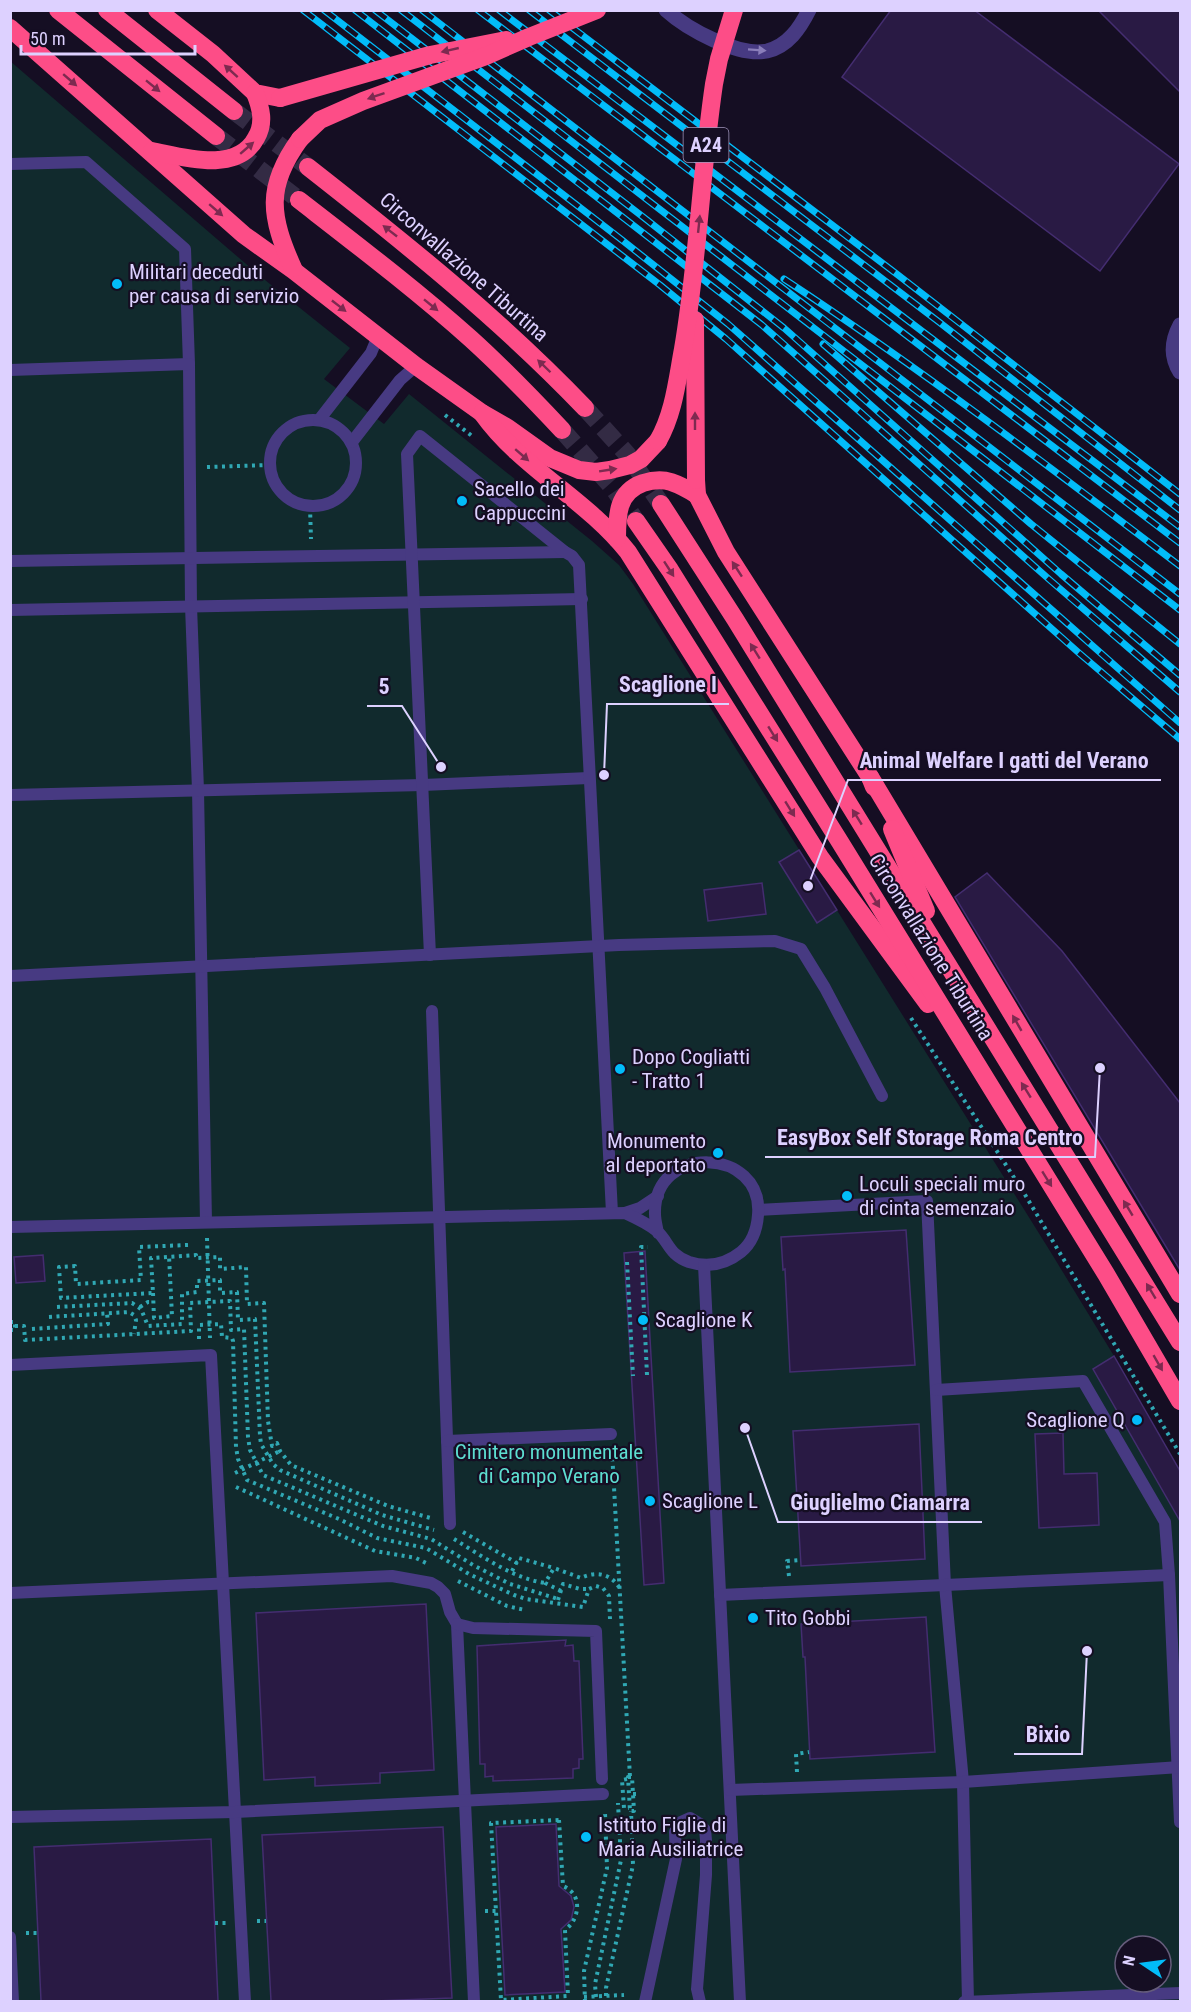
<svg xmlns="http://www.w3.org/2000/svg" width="1191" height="2012" font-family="'Roboto Condensed',sans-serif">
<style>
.green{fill:#112a2d;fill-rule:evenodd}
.building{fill:#291a44;stroke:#442d70;stroke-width:1.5}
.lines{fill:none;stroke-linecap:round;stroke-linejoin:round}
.highway-tunnel{stroke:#332b44;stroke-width:18;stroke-dasharray:18 9;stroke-linecap:butt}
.path{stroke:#30a8b4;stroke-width:4;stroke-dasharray:3 4.5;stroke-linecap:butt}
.lane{stroke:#473a82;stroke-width:12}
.street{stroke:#473a82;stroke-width:15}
.highway{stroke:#fd4d87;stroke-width:18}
.rail-casing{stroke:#02bcf9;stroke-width:7}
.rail{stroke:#150e23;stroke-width:4.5;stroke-dasharray:14;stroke-linecap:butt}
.highway-bridge{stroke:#fd4d87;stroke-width:18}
.oneway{fill:#7d2a50}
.oneway2{fill:#8a7eba}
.poi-dot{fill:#02bcf9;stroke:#150e23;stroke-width:2}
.labels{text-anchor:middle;stroke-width:4.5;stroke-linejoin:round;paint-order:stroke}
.shield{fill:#150e23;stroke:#a196bd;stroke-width:1.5}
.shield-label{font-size:20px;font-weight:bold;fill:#ddd1ff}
.street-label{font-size:21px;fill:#ddd1ff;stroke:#150e23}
.poi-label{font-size:21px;fill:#ddd1ff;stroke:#150e23;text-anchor:start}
.park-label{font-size:21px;fill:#5dded1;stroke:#150e23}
.leader{fill:none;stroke:#ddd1ff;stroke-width:2}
.callout-dot{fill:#ddd1ff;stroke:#150e23;stroke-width:2}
.callout-label{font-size:22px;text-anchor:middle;font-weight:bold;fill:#ddd1ff;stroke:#150e23;stroke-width:4.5;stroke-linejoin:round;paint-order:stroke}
</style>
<rect width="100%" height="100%" fill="#150e23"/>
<!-- green -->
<path class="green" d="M10 61 260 276 350 348 324 379 384 424 409 394 592 541 619 565 633 584 1050 1251 1114 1356 1180 1472V2001H11ZM1125 1946H1161V1982H1125Z"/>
<!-- building -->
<g class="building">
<path d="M891 10H974L1179 164 1100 271 842 77Z"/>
<path d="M1098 10H1180V92Z"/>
<path d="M799 850 837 910 817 923 779 862Z"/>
<path d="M987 873 1062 951 1180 1103V1270L955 897Z"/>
<path d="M762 883 766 914 708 921 704 890Z"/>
<path d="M906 1230 915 1365 790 1372 785 1269 783 1270 781 1237Z"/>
<path d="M645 1251 664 1583 644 1585 624 1253Z"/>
<path d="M43 1255 45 1281 16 1283 14 1257Z"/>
<path d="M1114 1356 1180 1471V1521L1093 1369Z"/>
<path d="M919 1424 925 1559 801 1566 793 1431Z"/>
<path d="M1063 1433 1064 1474 1097 1473 1099 1525 1039 1528 1035 1434Z"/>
<path d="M426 1604 434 1770 380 1773V1783L315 1786V1777L264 1780 256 1613Z"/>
<path d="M926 1617 935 1752 810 1759 805 1657H803L801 1624Z"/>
<path d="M566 1640 565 1646 573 1645 574 1661H579L583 1759H579V1768L573 1769V1778L493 1781V1776L485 1777V1764H480L477 1646Z"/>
<path d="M556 1824 559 1886 571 1896 574 1907 571 1920 561 1929 565 1992 505 1995 496 1827Z"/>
<path d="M443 1827 452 1998 375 2001H271L262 1835Z"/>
<path d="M211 1839 218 2001H41L34 1847Z"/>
</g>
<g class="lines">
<!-- highway-tunnel -->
<g class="highway-tunnel">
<path d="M234 111 308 167"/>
<path d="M216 136 299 200"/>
<path d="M585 408 627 454 661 504"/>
<path d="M562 430 614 489 636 521"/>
</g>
<!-- path -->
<g class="path">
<path d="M445 415 472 436"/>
<path d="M207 467 270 465"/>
<path d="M310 507 311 539"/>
<path d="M911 1018 1024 1193 1180 1454"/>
<path d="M207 1238 210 1338"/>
<path d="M188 1245 139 1247 141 1280 76 1284 75 1266 59 1267 61 1298 153 1293 151 1258 196 1255V1258L220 1257V1269L246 1267 247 1304 264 1303 268 1421 272 1446 277 1443 280 1451 291 1465 388 1506 434 1519"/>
<path d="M627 1262 633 1376"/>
<path d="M153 1293 154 1318 172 1316 169 1256"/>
<path d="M57 1307 132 1303 141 1309 148 1326 182 1324V1294L197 1292V1281L220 1280V1293L237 1292 238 1320 255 1319 260 1436 261 1444 273 1464 280 1470 382 1515 434 1530"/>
<path d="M140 1307 148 1302H153"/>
<path d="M49 1317 129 1312 134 1315 136 1320 134 1334"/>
<path d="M10 1322H15V1330H10"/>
<path d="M15 1326H24L25 1340 191 1331 190 1303 230 1301 231 1330 244 1329 248 1437 250 1450 263 1475 383 1526 431 1539 473 1565 510 1584 558 1599"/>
<path d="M32 1329 108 1324 107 1313"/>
<path d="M199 1339V1325L221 1324 222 1337 232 1338 233 1341 236 1447 238 1459 247 1480 339 1519 377 1538 426 1548 469 1574 514 1595 526 1599 583 1607 589 1589 596 1586 603 1588 609 1596 610 1619"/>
<path d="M647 1375 641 1247H648"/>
<path d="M612 1451 630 1777"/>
<path d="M235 1473 280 1451"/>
<path d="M236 1487 375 1551 416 1558 428 1564"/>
<path d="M463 1532 517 1563"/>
<path d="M454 1539C482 1556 512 1578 545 1583"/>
<path d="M512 1571 519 1558 554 1568"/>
<path d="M789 1576 787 1561 800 1560"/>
<path d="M458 1581 507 1606 525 1610"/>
<path d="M561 1591 545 1583 554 1568 581 1578C595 1571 610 1573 619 1587"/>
<path d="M558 1600 563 1584 580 1589H589"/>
<path d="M797 1772 796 1754 809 1752"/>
<path d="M628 1777H632L634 1811H630Z"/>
<path d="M627 1779 622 1780 624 1808H629"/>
<path d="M633 1794H639"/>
<path d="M559 1820 563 1886C583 1894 580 1919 565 1930L568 1996 501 2000 491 1823Z"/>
<path d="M485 1911H500"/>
<path d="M257 1921H266"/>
<path d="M215 1923H226"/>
<path d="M26 1933H38"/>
<path d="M606 1996V1988L633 1865 631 1811"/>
<path d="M584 1997 624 1995"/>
<path d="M596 1997 595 1984 621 1860 618 1803"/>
<path d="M585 2002 584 1971 607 1868 605 1813"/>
</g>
<!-- lane -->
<g class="lane">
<path d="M10 164 86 162 185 249 189 364 191 606 198 790 206 1222"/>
<path d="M10 370 189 364"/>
<circle cx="313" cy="463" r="43"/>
<path d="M319 420 371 353 378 336"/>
<path d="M352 442 400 380 416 366"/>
<path d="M10 561 565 552"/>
<path d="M10 610 582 599"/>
<path d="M10 795 423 785 589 778"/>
<path d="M430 955 407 454 420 436 565 552 572 556 579 565 612 1213"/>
<path d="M10 976 619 945 775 941 801 949 825 988 882 1096"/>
<path d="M432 1011 450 1524"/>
<path d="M759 1210 927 1201 945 1585 963 1782 968 2002"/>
<path d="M625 1213 640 1208 658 1196"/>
<path d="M10 1227 625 1213C636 1218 647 1223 657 1231 669 1242 669 1255 689 1262 708 1268 726 1264 741 1252 752 1243 757 1229 758 1215 764 1147 653 1143 655 1214 655 1220 657 1227 658 1233"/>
<path d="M704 1265 740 2002"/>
<path d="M10 1365 211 1355 245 2002"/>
<path d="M936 1390 1083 1381 1165 1522 1169 1575 1180 1822"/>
<path d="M447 1441 611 1434"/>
<path d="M10 1593 392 1576 431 1583 438 1587 445 1594 450 1612 457 1624 474 2002"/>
<path d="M720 1595 1169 1575"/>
<path d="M457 1624 473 1628 596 1631 602 1779"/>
<path d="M730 1790 963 1782 1180 1767"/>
<path d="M10 1817 235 1812 603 1794"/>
<path d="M10 1937 13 2002"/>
<path d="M645 2002 676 1859 675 1832 679 1823 690 1818 700 1824 705 1830 706 1840V1875L697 1989 700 2002"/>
<path d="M964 2002 1180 1993"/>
</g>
<!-- street -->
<g class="street">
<path d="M666 10C687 29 738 57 767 51 788 46 800 28 809 10"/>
<path d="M1180 325C1172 340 1170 356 1180 372"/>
</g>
<!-- highway -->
<g class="highway">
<path d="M58 10 216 136"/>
<path d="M107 10 234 111"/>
<path d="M157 10 213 54 255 93 280 98"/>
<path d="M10 28 244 235 293 270 416 366 482 413 508 428 550 458 579 470 596 472 610 470 630 465 641 459 658 441"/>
<path d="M152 151C183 157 237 174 256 138 265 123 261 108 255 93"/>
<path d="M308 167C405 243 500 319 585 408"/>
<path d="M299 200C357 245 416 290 471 339 503 368 533 399 562 430"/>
<path d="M293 268C270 216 265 187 300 139"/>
<path d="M482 413C521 468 586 499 628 552L820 857 928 1004"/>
<path d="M696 480 697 495 726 552 870 777 874 787"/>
<path d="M661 504 735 619 1180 1342"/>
<path d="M636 521 670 570 840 842 1106 1274 1180 1401"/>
<path d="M617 539C617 516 617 492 643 483 653 480 661 479 671 482 680 485 689 490 697 495"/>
<path d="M870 777 1180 1294"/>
<path d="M892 829 926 911"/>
</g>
<!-- rail casing -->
<g class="rail-casing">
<g id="rail">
<path d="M303 10 660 285 726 339 1079 653 1180 739"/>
<path d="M324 10 622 240 728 324 1180 723"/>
<path d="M355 10 762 325 1051 581 1180 692"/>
<path d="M375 10 647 220 784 328 1061 574 1180 675"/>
<path d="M401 10 1180 610"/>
<path d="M422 10 1180 594"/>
<path d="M478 10 1180 543"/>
<path d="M499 10 1180 527"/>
<path d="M529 10 939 322 1180 510"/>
<path d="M549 10 898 275 1180 494"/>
<path d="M784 279C921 369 1050 467 1180 566"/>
<path d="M823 344 1031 524 1180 644"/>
</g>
</g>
<!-- rail -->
<use href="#rail" class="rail"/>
<!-- highway-bridge -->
<g class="highway-bridge">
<path d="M280 98 430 55 506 40"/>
<path d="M300 139 320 120 363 101 486 56 529 37 597 10"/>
<path d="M695 320 696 480"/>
<path d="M658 441C674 413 677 381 683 349 698 261 701 172 714 84L719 59 734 10"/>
</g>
</g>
<!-- one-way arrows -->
<defs><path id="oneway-solid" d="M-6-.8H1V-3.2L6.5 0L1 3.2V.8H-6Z" transform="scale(1.5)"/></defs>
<g class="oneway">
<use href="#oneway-solid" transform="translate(450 50) rotate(167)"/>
<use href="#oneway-solid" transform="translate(231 71) rotate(-138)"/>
<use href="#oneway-solid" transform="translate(70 80) rotate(41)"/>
<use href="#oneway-solid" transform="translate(153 86) rotate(39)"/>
<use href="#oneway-solid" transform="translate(376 96) rotate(161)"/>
<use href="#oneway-solid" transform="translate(247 148) rotate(-41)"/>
<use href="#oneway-solid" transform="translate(216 210) rotate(41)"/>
<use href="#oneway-solid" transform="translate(699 224) rotate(-84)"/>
<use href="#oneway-solid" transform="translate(390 231) rotate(-142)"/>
<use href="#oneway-solid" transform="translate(431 305) rotate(39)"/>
<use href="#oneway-solid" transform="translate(339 306) rotate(38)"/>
<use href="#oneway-solid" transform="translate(544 366) rotate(-136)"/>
<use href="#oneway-solid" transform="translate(695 421) rotate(-90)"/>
<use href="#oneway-solid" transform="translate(522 455) rotate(41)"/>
<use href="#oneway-solid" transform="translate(608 470) rotate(-9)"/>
<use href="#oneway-solid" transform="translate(669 569) rotate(57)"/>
<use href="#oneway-solid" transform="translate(737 569) rotate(-123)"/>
<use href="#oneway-solid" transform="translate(755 651) rotate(-122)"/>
<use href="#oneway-solid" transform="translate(773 734) rotate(58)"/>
<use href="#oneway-solid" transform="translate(790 809) rotate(58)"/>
<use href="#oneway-solid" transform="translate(857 817) rotate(-122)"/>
<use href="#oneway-solid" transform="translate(875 900) rotate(58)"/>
<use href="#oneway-solid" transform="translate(1017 1023) rotate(-120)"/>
<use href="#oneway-solid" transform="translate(1026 1090) rotate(-122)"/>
<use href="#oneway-solid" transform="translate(1047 1179) rotate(58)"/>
<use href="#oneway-solid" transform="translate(1128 1208) rotate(-121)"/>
<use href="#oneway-solid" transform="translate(1151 1291) rotate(-121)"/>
<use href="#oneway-solid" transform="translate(1158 1363) rotate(60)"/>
</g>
<use class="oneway2" href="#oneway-solid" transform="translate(757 50) rotate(4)"/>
<!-- markers -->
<g class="poi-dot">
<circle cx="117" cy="284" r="6"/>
<circle cx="462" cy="501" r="6"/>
<circle cx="620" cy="1069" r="6"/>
<circle cx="718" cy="1153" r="6"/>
<circle cx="847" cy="1196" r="6"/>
<circle cx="643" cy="1320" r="6"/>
<circle cx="1137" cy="1420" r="6"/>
<circle cx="650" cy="1501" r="6"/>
<circle cx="753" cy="1618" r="6"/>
<circle cx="586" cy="1837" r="6"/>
</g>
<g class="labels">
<!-- shield labels -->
<rect class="shield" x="683.5" y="128" width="45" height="34" rx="4.5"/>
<g class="shield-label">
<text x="706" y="152">A24</text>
</g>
<!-- street labels -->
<g class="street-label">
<text transform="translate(464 267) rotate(41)" y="7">Circonvallazione Tiburtina</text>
<text transform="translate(931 947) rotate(58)" y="7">Circonvallazione Tiburtina</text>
</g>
<!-- poi labels -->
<g class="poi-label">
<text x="129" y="279">Militari deceduti<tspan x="129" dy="24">per causa di servizio</tspan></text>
<text x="474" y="496">Sacello dei<tspan x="474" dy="24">Cappuccini</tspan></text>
<text x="632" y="1064">Dopo Cogliatti<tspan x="632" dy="24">- Tratto 1</tspan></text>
<text x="706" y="1148" text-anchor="end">Monumento<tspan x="706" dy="24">al deportato</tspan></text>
<text x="859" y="1191">Loculi speciali muro<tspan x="859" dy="24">di cinta semenzaio</tspan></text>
<text x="655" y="1327">Scaglione K</text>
<text x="1125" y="1427" text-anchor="end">Scaglione Q</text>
<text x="662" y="1508">Scaglione L</text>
<text x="765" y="1625">Tito Gobbi</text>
<text x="598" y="1832">Istituto Figlie di<tspan x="598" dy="24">Maria Ausiliatrice</tspan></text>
</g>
<!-- park labels -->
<g class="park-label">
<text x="549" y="1459">Cimitero monumentale<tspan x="549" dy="24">di Campo Verano</tspan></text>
</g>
</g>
<!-- callouts -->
<path class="leader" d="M604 775L607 704H729M441 767L402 706H367M808 886L848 780H1161M1100 1068L1095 1157H765M745 1428L778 1522H982M1087 1651L1082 1754H1014"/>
<g class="callout-dot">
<circle cx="604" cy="775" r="6"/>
<circle cx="441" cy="767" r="6"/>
<circle cx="808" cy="886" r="6"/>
<circle cx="1100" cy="1068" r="6"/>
<circle cx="745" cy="1428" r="6"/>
<circle cx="1087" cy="1651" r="6"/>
</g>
<g class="callout-label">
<text x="668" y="692">Scaglione I</text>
<text x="384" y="694">5</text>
<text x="1004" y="768">Animal Welfare I gatti del Verano</text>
<text x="930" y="1145">EasyBox Self Storage Roma Centro</text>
<text x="880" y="1510">Giuglielmo Ciamarra</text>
<text x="1048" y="1742">Bixio</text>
</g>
<!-- border -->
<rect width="1191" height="2012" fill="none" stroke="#ddd1ff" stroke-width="24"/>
<!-- north arrow -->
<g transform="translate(1143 1964) rotate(283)"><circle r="28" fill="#150e23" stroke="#655c7b" stroke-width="1.5"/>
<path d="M0-4.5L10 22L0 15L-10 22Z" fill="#02bcf9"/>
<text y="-9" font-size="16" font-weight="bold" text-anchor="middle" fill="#ddd1ff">N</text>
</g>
<!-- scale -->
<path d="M21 45v9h174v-9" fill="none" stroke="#ddd1ff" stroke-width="3"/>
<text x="30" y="45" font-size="18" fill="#ddd1ff" stroke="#150e23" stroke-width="4.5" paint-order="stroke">50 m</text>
</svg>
